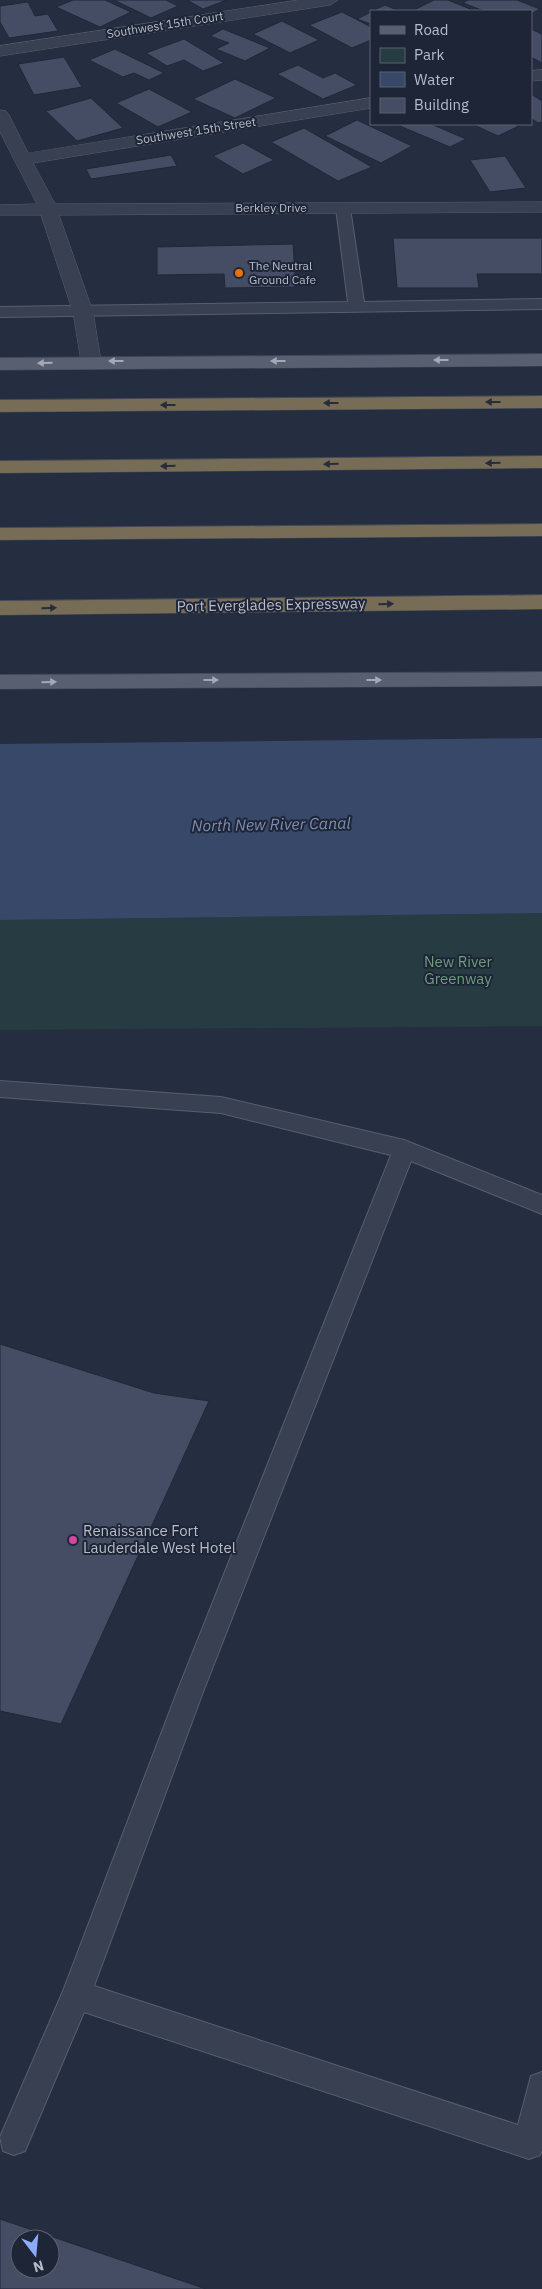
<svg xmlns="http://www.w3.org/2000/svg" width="542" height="2289" font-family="'IBM Plex Sans',sans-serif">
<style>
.green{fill:#273c42}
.water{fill:#384869}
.building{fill:#444d63;stroke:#202738;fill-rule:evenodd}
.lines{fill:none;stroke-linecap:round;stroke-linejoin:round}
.lane-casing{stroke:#575e6e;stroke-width:2}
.street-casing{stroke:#575e6e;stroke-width:1}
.primary-casing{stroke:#43495a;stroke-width:1}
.highway-casing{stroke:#444b5b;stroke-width:1}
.lane{fill:#394051;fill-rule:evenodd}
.street{fill:#394051;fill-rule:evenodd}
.primary{fill:#575f71;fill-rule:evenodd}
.highway{fill:#776d56;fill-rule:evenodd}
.oneway{fill:#a3a9b9}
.oneway2{fill:#272c39}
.food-dot{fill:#e8710a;stroke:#1e2536;stroke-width:2}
.hotel-dot{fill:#d1479c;stroke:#1e2536;stroke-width:2}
.labels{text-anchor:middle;stroke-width:4;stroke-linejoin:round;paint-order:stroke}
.far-street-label{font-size:12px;fill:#b6bccb;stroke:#1e2536}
.far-poi-label{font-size:12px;fill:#b6bccb;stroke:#1e2536;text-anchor:start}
.street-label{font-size:15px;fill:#b6bccb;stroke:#1e2536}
.park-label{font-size:15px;fill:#6c9d7c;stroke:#1e2536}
.poi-label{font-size:15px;fill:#b6bccb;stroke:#1e2536;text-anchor:start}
.water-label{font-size:16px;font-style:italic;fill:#7c8eb3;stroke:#1e2536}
</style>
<rect width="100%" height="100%" fill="#252e41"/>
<!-- green -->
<path class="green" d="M542 913V1026L0 1030V920Z"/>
<!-- water -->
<path class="water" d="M542 738V913L0 920V744Z"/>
<!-- building -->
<g class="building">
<path d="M73 0H105L131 12 100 27 56 7Z"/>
<path d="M114 0H166L178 6 151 18Z"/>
<path d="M187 0H227L203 9Z"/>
<path d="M434 0H448L475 11H412Z"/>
<path d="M468 0H517L540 9 531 14V11H484L463 3Z"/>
<path d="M28 2 35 16 48 14 58 31 9 38 0 22V6Z"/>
<path d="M385 5 399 11H372Z"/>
<path d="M342 12 371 27V40L352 48 309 25Z"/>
<path d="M371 12V24L357 19Z"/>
<path d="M282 21 319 40 290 53 253 34Z"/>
<path d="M223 29 270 48 245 61 216 49 229 43 210 36Z"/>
<path d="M531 29 542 34V63L531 57Z"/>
<path d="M184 39 224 63 203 71 184 60 167 66 146 53Z"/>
<path d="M115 49 164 73 149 80 134 73 123 77 89 60Z"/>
<path d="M64 57 82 87 34 95 18 64Z"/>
<path d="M298 65 323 78 335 73 357 85 323 99 277 74Z"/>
<path d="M235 79 276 98 235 118 193 99Z"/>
<path d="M149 89 192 112 158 127 116 103Z"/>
<path d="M531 94 542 101V122L538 123 531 118Z"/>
<path d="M91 98 123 128 77 141 46 111Z"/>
<path d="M357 120 412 146 381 163 325 136Z"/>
<path d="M395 124H431L466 139 450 147Z"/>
<path d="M472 124H514L519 126 498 136Z"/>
<path d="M304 128 372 167 338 181 271 142Z"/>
<path d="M243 143 274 160 243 174 213 156Z"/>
<path d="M171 155 177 166 91 179 86 169Z"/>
<path d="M505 156 526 188 490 192 470 160Z"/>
<path d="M393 238H542V274H477L479 288H397Z"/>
<path d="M293 244 296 287 225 288 224 274 157 275V247Z"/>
<path d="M0 1344 154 1393 209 1401 61 1724 0 1711Z"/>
<path d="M0 2219 206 2289H0ZM20 2239H50V2269H20Z"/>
</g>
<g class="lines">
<!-- lane casing -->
<g class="lane-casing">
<g id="lane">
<path d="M343 204 350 208 364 302 542 299V309L0 317V307L348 302 336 208Z"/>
<path d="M0 1081 221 1097 404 1140 542 1195V1214L411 1161 203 1692 94 1986 518 2125 531 2076 542 2072V2150L540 2155 529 2159 84 2012 25 2151 14 2155 3 2151 0 2137 63 1991 177 1692 391 1155 221 1113 0 1097Z"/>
</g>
</g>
<!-- street casing -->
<g class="street-casing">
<g id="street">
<path d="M299 0H338L330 5 0 56V46Z"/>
<path d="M542 70V80L531 81V71Z"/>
<path d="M371 98V108L33 163 55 204 542 202V212L59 215 93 312 101 361 98 365H84L81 361 73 312 41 215H0V205L37 204 0 132V110L6 111 9 115 28 153Z"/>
</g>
</g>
<!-- primary casing -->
<g class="primary-casing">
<g id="primary">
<path d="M542 354V366L0 370V358Z"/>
<path d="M542 672V686L0 689V675Z"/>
</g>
</g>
<!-- highway casing -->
<g class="highway-casing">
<g id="highway">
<path d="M542 396V408L0 412V400Z"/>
<path d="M542 456V468L0 473V461Z"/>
<path d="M542 524V536L0 540V528Z"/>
<path d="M542 595V609L0 615V601Z"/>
</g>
</g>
<!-- lane -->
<use href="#lane" class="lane"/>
<!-- street -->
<use href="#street" class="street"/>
<!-- primary -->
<use href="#primary" class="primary"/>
<!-- highway -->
<use href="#highway" class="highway"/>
</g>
<!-- one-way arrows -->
<defs><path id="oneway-solid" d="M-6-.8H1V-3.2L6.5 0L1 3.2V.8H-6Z" transform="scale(1.25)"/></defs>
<g class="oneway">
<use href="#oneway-solid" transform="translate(441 360) rotate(180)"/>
<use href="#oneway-solid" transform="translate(116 361) rotate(180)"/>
<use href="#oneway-solid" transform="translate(278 361) rotate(180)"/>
<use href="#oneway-solid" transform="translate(45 363) rotate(179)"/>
<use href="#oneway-solid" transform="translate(211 680)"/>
<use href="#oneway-solid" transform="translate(374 680)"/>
<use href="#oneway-solid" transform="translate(49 682) rotate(-1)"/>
</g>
<g class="oneway2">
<use href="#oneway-solid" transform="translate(493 402) rotate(180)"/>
<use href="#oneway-solid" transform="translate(331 403) rotate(180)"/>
<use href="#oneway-solid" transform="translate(168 405) rotate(180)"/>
<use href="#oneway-solid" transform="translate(493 463) rotate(179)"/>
<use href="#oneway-solid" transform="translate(331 464) rotate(179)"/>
<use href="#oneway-solid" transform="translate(168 466) rotate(179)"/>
<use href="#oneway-solid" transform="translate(386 604) rotate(-1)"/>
<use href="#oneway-solid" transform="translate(49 608) rotate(-1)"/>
</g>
<!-- markers -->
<circle class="food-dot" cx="239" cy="273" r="5"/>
<circle class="hotel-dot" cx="73" cy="1540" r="5"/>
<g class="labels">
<!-- far-street labels -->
<g class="far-street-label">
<text transform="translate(165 25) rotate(-9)" y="4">Southwest 15th Court</text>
<text transform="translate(196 131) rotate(-9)" y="4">Southwest 15th Street</text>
<text x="271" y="212">Berkley Drive</text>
</g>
<!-- far-poi labels -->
<g class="far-poi-label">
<text x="249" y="270">The Neutral<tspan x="249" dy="14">Ground Cafe</tspan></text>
</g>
<!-- street labels -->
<g class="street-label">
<text transform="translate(271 605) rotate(-1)" y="5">Port Everglades Expressway</text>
</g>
<!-- park labels -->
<g class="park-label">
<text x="458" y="967">New River<tspan x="458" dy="17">Greenway</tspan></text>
</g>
<!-- poi labels -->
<g class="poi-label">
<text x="83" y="1536">Renaissance Fort<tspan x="83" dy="17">Lauderdale West Hotel</tspan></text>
</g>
<!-- water labels -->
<g class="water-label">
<text transform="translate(271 824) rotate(-1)" y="6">North New River Canal</text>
</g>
</g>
<!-- legend -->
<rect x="370" y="10" width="162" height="115" fill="#1e2536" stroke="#5b6172"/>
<rect x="380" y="26" width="25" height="8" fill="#575f71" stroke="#5b6172"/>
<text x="414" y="35" font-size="15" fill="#b6bccb">Road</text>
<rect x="380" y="48" width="25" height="15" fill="#273c42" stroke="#5b6172"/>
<text x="414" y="60" font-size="15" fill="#b6bccb">Park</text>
<rect x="380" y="72" width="25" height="15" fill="#384869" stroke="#5b6172"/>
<text x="414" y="85" font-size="15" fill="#b6bccb">Water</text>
<rect x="380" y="98" width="25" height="15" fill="#444d63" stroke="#5b6172"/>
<text x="414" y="110" font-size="15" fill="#b6bccb">Building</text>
<!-- north arrow -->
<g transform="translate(35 2254) rotate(164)"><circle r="24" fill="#1e2536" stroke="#5b6172"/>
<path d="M0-4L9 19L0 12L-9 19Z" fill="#8cabfa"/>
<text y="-8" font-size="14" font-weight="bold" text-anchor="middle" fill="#b6bccb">N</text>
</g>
</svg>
